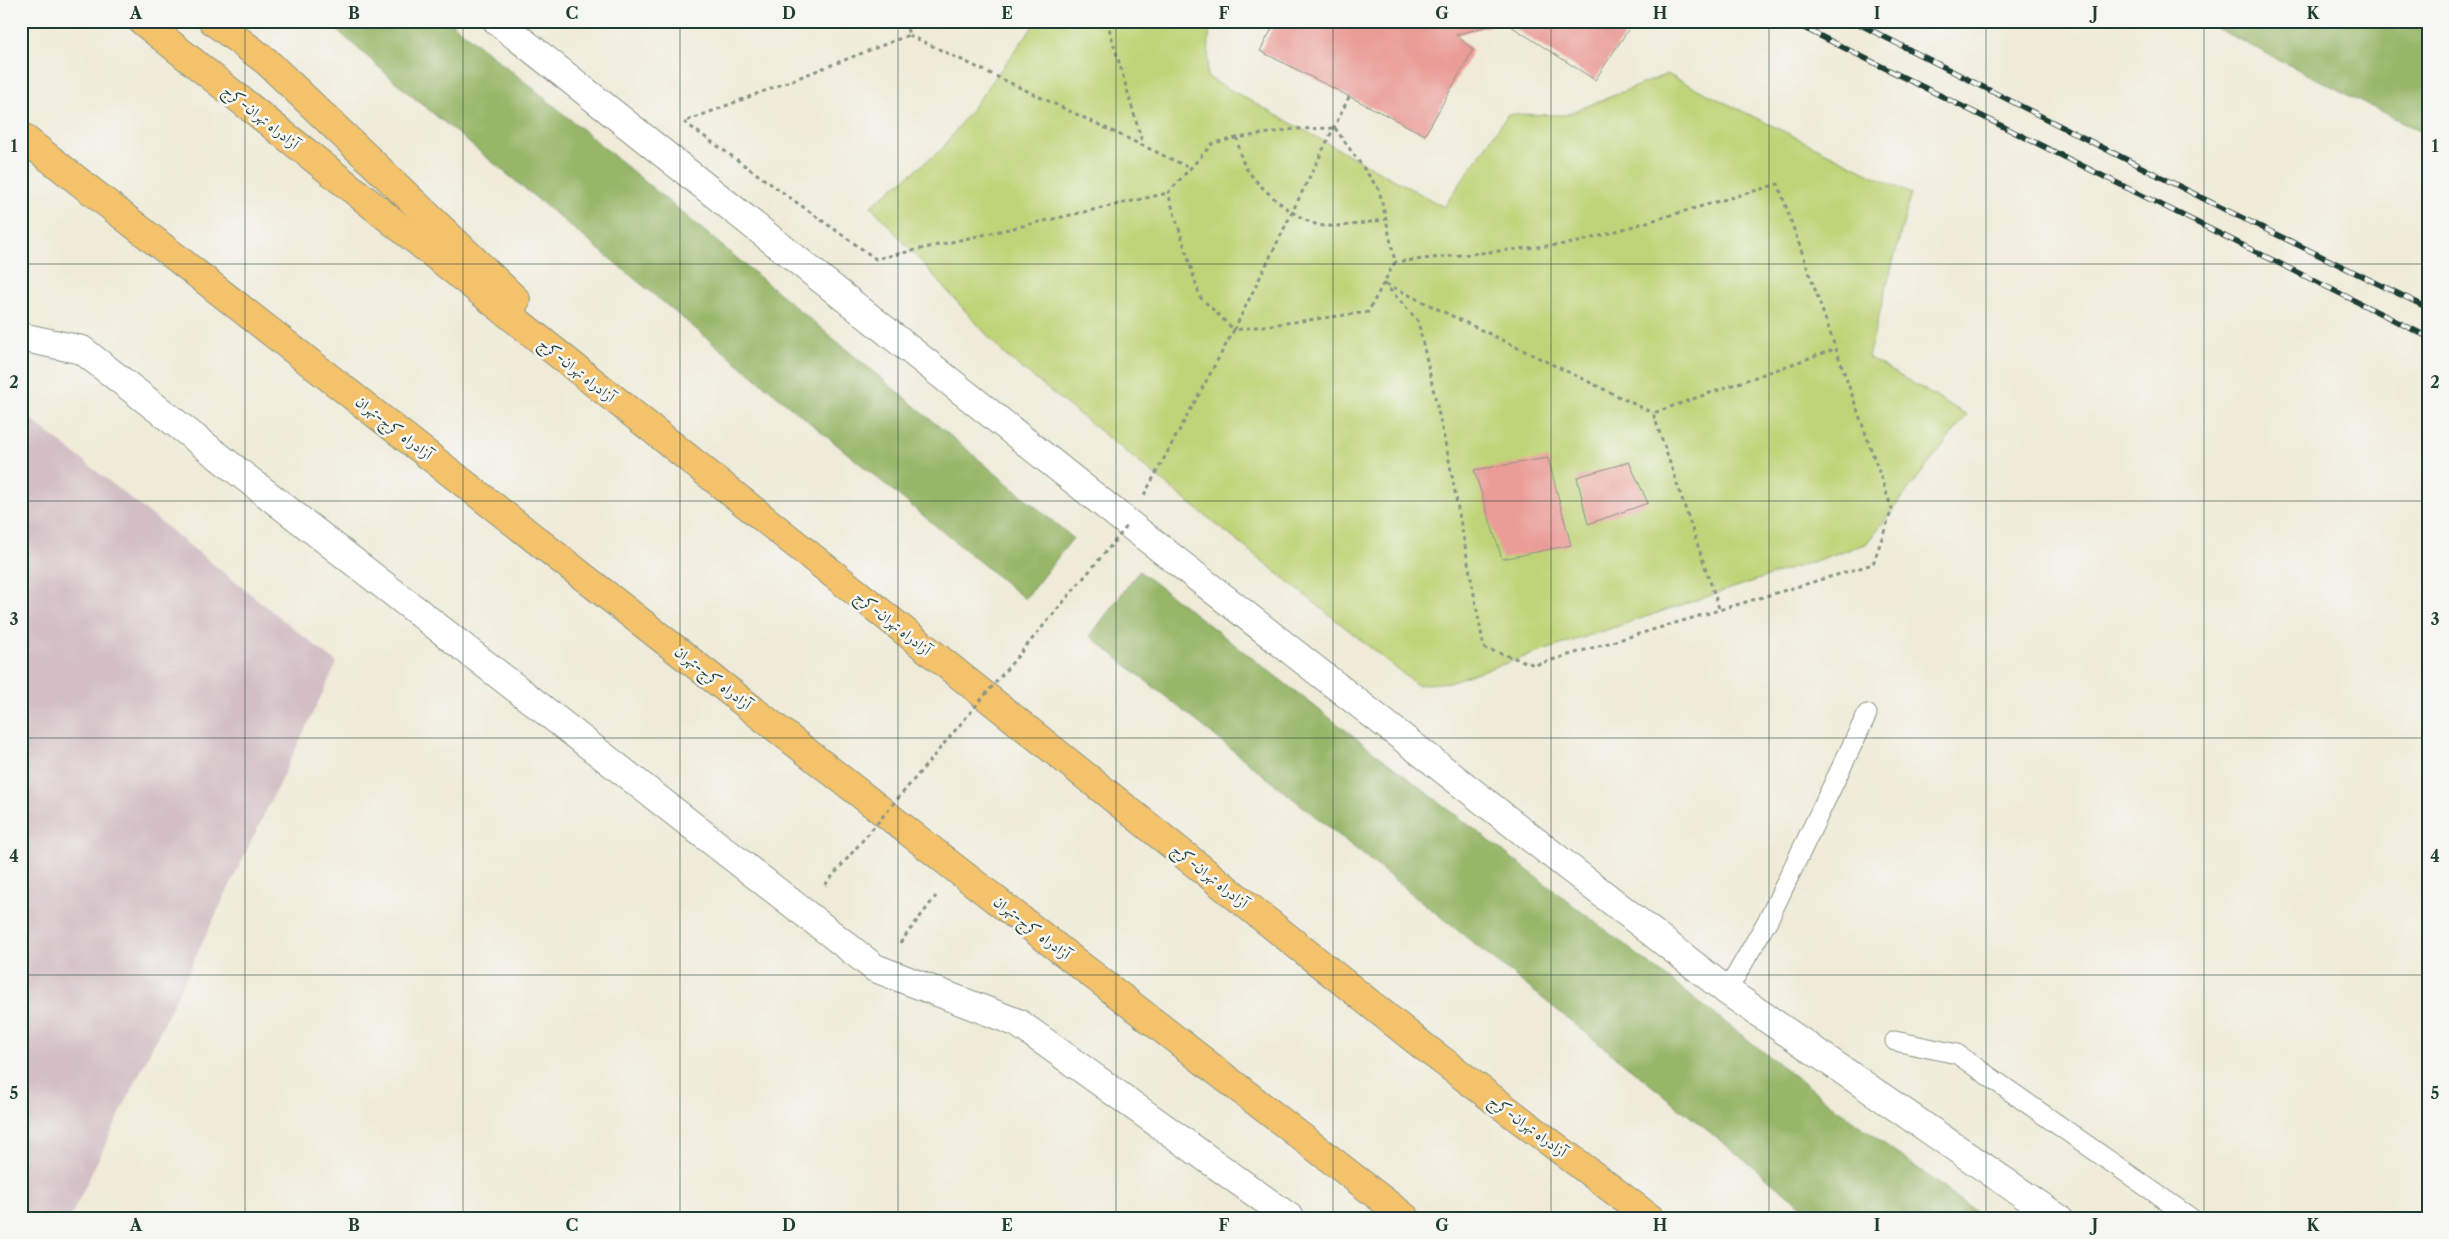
<svg xmlns="http://www.w3.org/2000/svg" width="2449" height="1239" font-family="'Libre Caslon Text',Amiri,serif">
<style>
.industrial{fill:#d2bec4}
.green{fill:#bfd478;stroke:#6f8856}
.forest{fill:#97b668;stroke:#5b7a4e}
.building{fill:#ea9c97}
.lines{fill:none;stroke-linecap:round;stroke-linejoin:round}
.lane-casing{stroke:#889486;stroke-width:21}
.street-casing{stroke:#889486;stroke-width:30}
.highway-casing{stroke:#889486;stroke-width:30}
.path{stroke:#889486;stroke-width:3;stroke-dasharray:4 4;stroke-linecap:butt}
.lane{stroke:#fff;stroke-width:19}
.street{stroke:#fff;stroke-width:28}
.highway{stroke:#f4c26a;stroke-width:28}
.rail-casing{stroke:#1f3d34;stroke-width:5.5}
.rail{stroke:#f6f6f2;stroke-width:4;stroke-dasharray:11;stroke-linecap:butt}
.path-bridge{stroke:#889486;stroke-width:3;stroke-dasharray:4 4;stroke-linecap:butt}
.grid{fill:none;stroke:#1f3d34;stroke-width:1;stroke-opacity:0.55}
.labels{text-anchor:middle;stroke-width:5;stroke-linejoin:round;paint-order:stroke}
.street-label{font-size:15px;fill:#1f3d34;stroke:#f6f6f2}
.neatline{fill:none;stroke:#1f3d34;stroke-width:2}
.grid-label{font-size:16px;text-anchor:middle;font-weight:bold;fill:#1f3d34}
</style>
<rect width="100%" height="100%" fill="#f6f6f2"/>
<filter id="ink" filterUnits="userSpaceOnUse"><feTurbulence type="fractalNoise" baseFrequency=".02" numOctaves="2"/><feDisplacementMap in="SourceGraphic" scale="10" xChannelSelector="R" yChannelSelector="G"/><feConvolveMatrix kernelMatrix="1 2 1 2 8 2 1 2 1" color-interpolation-filters="sRGB"/></filter>
<filter id="wash" filterUnits="userSpaceOnUse"><feTurbulence type="fractalNoise" baseFrequency=".0096" numOctaves="4" result="noise"/><feDisplacementMap in="SourceGraphic" scale="20" xChannelSelector="R" yChannelSelector="G"/><feGaussianBlur stdDeviation="1.12" result="paint"/><feColorMatrix in="noise" values="0 0 0 0 0 0 0 0 0 0 0 0 0 0 0 0 0 1.4 0 .05"/><feComposite in="paint" operator="in"/></filter>
<g filter="url(#wash)">
<rect width="100%" height="100%" fill="#f0ebd8"/>
<!-- industrial -->
<path class="industrial" d="M21 411 337 663 70 1218H21Z"/>
<!-- green -->
<path class="green" d="M1037 21H1210L1207 77 1444 207 1508 114 1565 115 1667 74 1911 194 1868 357 1967 415 1866 544 1449 682 1417 685 1005 355 871 206 942 149Z"/>
<!-- forest -->
<g class="forest">
<path d="M327 21H449L530 86 1073 538 1025 599 407 92Z"/>
<path d="M2202 21H2428V135Z"/>
<path d="M1139 571 1848 1117 1985 1218H1817L1090 636Z"/>
</g>
<g id="blocks">
<!-- building -->
<g class="building">
<path d="M1276 21H1503V22L1456 35 1473 50 1425 135 1260 51Z"/>
<path d="M1503 21H1634L1595 80Z"/>
<path d="M1548 458 1571 545 1502 559 1474 470Z"/>
<path d="M1629 462 1648 503 1588 524 1577 477Z"/>
</g>
</g>
</g>
<g filter="url(#ink)">
<use href="#blocks" fill-opacity="0" stroke="#889486" stroke-width="1"/>
<g class="lines">
<!-- lane casing -->
<g class="lane-casing">
<g id="lane">
<path d="M1727 991 1769 918 1867 714"/>
<path d="M1895 1041 1957 1054 2191 1218"/>
</g>
</g>
<!-- street casing -->
<g class="street-casing">
<g id="street">
<path d="M497 21 1129 524 1727 991 2058 1218"/>
<path d="M21 337 82 350 875 968 1018 1023 1290 1218"/>
</g>
</g>
<!-- highway casing -->
<g class="highway-casing">
<g id="highway">
<path d="M142 21 1423 1046 1650 1218"/>
<path d="M213 21 266 61 516 300"/>
<path d="M21 136 956 869 1406 1218"/>
</g>
</g>
<!-- path -->
<g class="path">
<path d="M905 21 909 35 684 122 876 259 1168 193"/>
<path d="M1107 21 1143 145"/>
<path d="M909 35 1190 168"/>
<path d="M1335 128 1379 190 1386 219C1365 223 1345 227 1325 226 1301 225 1254 185 1244 164 1240 157 1239 147 1237 138L1295 129Z"/>
<path d="M1237 138 1213 143 1168 193 1200 297 1234 330 1349 97"/>
<path d="M1384 283 1418 321 1449 460 1484 648 1535 665 1873 564 1892 509 1778 184 1575 243 1395 262"/>
<path d="M1386 284 1653 413"/>
<path d="M1144 495 1234 330 1368 312 1395 262 1386 219"/>
<path d="M1719 608 1653 413 1835 349"/>
<path d="M900 943 936 896"/>
</g>
<!-- lane -->
<use href="#lane" class="lane"/>
<!-- street -->
<use href="#street" class="street"/>
<!-- highway -->
<use href="#highway" class="highway"/>
<!-- rail casing -->
<g class="rail-casing">
<g id="rail">
<path d="M1790 21 2428 337"/>
<path d="M1853 21 2224 209 2428 308"/>
</g>
</g>
<!-- rail -->
<use href="#rail" class="rail"/>
<!-- path-bridge -->
<path class="path-bridge" d="M825 885 1129 524"/>
</g>
</g>
<!-- grid -->
<path class="grid" d="M245 21V1218M463 21V1218M680 21V1218M898 21V1218M1116 21V1218M1333 21V1218M1551 21V1218M1769 21V1218M1986 21V1218M2204 21V1218M21 264H2428M21 501H2428M21 738H2428M21 975H2428"/>
<g class="labels">
<!-- street labels -->
<g class="street-label">
<text transform="translate(261 117) rotate(39)" y="5">آزادراه تهران-کرج</text>
<text transform="translate(577 370) rotate(39)" y="5">آزادراه تهران-کرج</text>
<text transform="translate(394 428) rotate(38)" y="5">آزادراه کرج-تهران</text>
<text transform="translate(893 623) rotate(39)" y="5">آزادراه تهران-کرج</text>
<text transform="translate(713 678) rotate(38)" y="5">آزادراه کرج-تهران</text>
<text transform="translate(1210 876) rotate(39)" y="5">آزادراه تهران-کرج</text>
<text transform="translate(1032 928) rotate(38)" y="5">آزادراه کرج-تهران</text>
<text transform="translate(1528 1126) rotate(37)" y="5">آزادراه تهران-کرج</text>
</g>
</g>
<!-- margin -->
<rect width="2449" height="1239" fill="none" stroke="#f6f6f2" stroke-width="55"/>
<rect x="28" y="28" width="2394" height="1184" class="neatline"/>
<g class="grid-label">
<text x="136" y="19">A</text>
<text x="354" y="19">B</text>
<text x="572" y="19">C</text>
<text x="789" y="19">D</text>
<text x="1007" y="19">E</text>
<text x="1224" y="19">F</text>
<text x="1442" y="19">G</text>
<text x="1660" y="19">H</text>
<text x="1877" y="19">I</text>
<text x="2095" y="19">J</text>
<text x="2313" y="19">K</text>
<text x="14" y="152">1</text>
<text x="2435" y="152">1</text>
<text x="14" y="388">2</text>
<text x="2435" y="388">2</text>
<text x="14" y="625">3</text>
<text x="2435" y="625">3</text>
<text x="14" y="862">4</text>
<text x="2435" y="862">4</text>
<text x="14" y="1099">5</text>
<text x="2435" y="1099">5</text>
<text x="136" y="1231">A</text>
<text x="354" y="1231">B</text>
<text x="572" y="1231">C</text>
<text x="789" y="1231">D</text>
<text x="1007" y="1231">E</text>
<text x="1224" y="1231">F</text>
<text x="1442" y="1231">G</text>
<text x="1660" y="1231">H</text>
<text x="1877" y="1231">I</text>
<text x="2095" y="1231">J</text>
<text x="2313" y="1231">K</text>
</g>
</svg>
